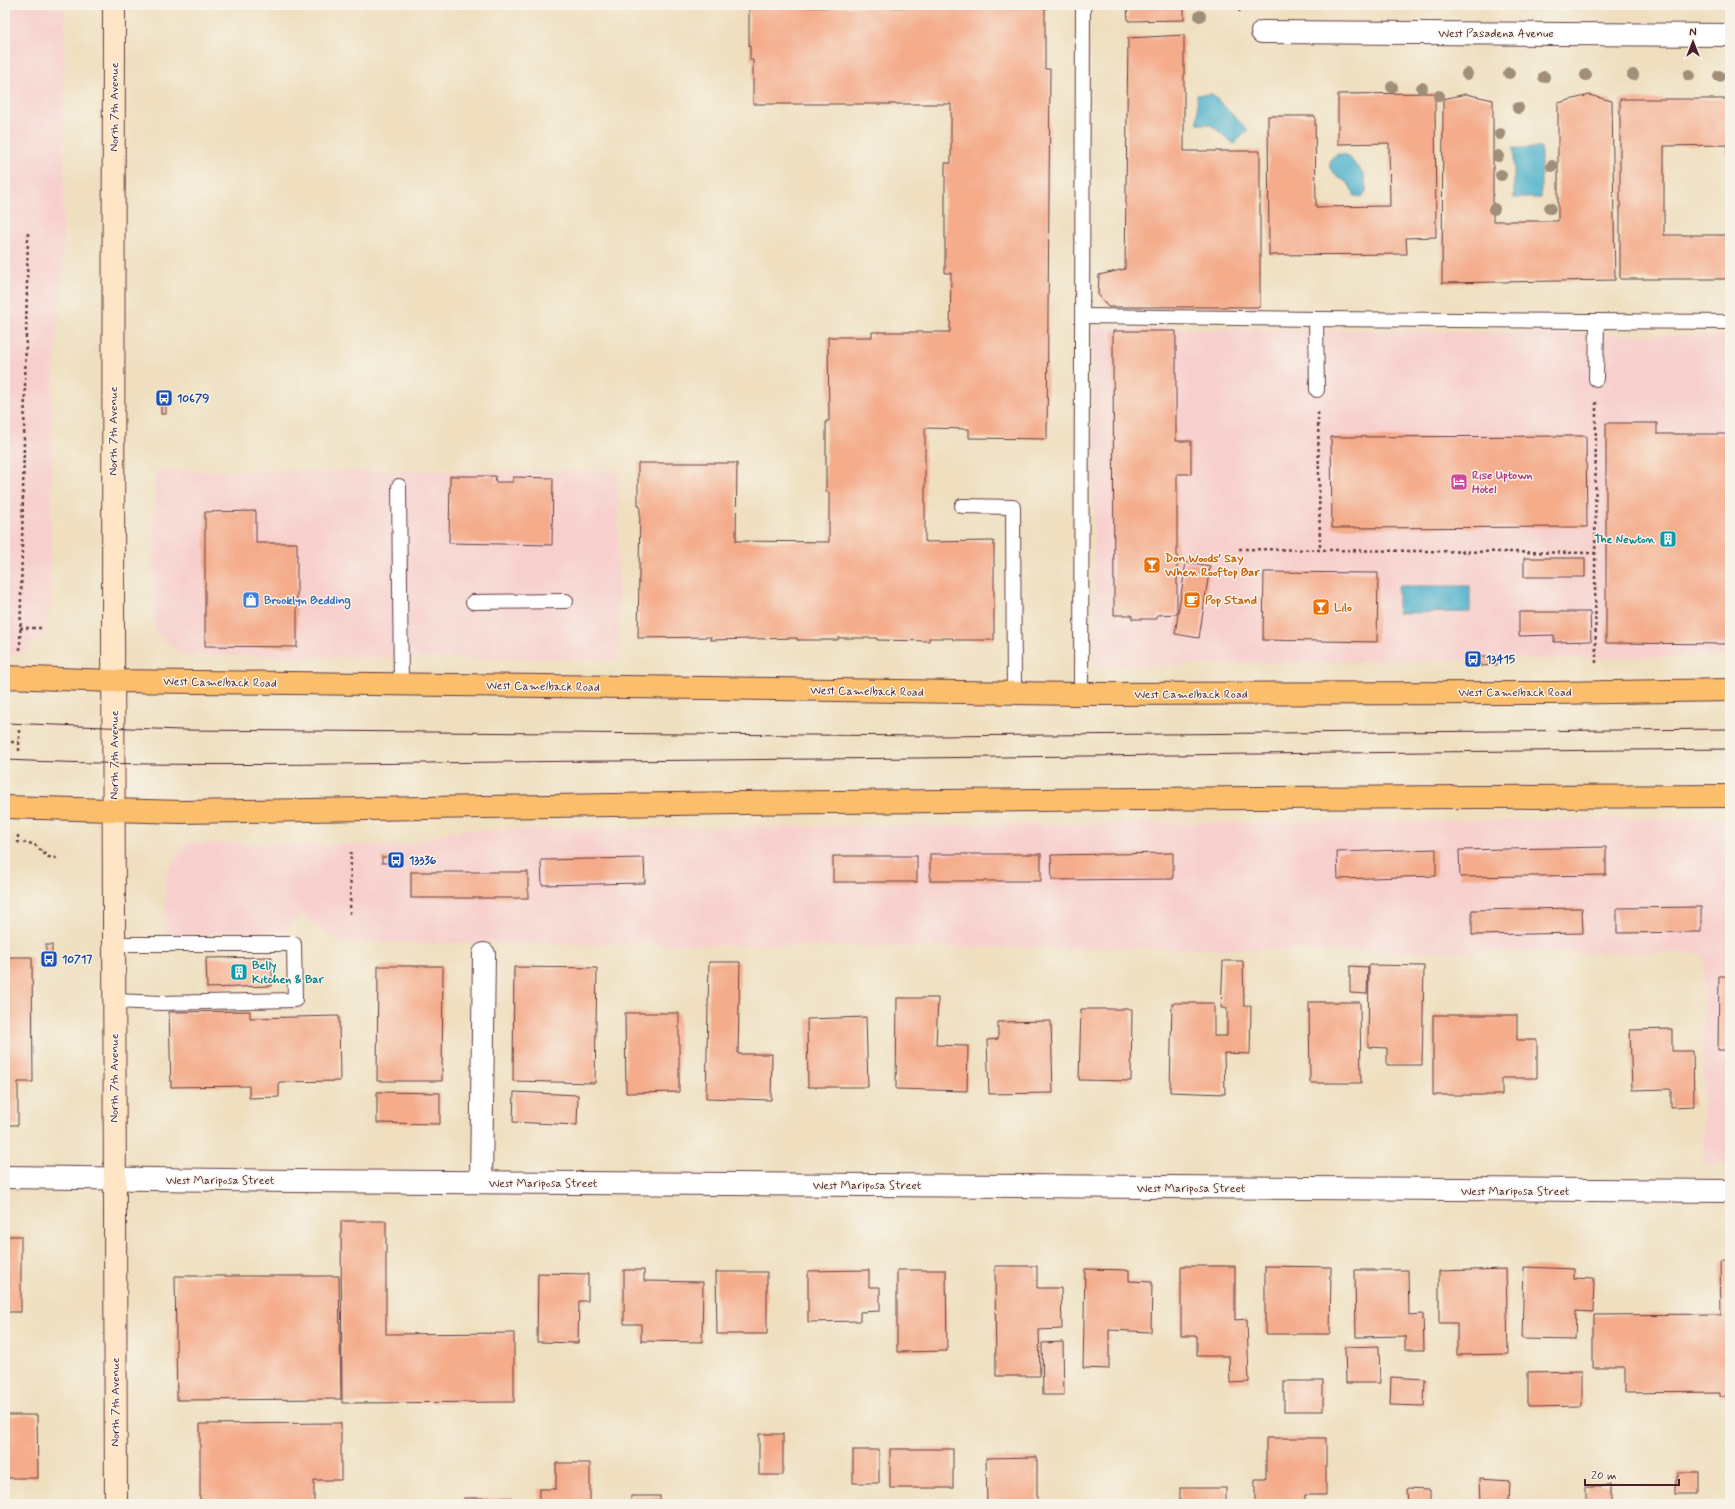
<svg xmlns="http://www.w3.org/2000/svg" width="1735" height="1509" font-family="Mynerve,sans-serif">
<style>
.built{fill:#f7d0ce}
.water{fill:#4cb1cb;stroke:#4b687b}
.building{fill:#f4ac8b;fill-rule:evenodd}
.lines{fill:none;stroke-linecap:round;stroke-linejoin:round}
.service-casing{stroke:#633c41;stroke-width:16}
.minor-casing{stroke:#633c41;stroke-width:24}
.secondary-casing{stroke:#633c41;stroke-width:24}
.primary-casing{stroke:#633c41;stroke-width:24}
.path{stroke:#633c41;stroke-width:2.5;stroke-dasharray:3 3;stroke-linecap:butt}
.service{stroke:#fff;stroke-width:14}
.minor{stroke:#fff;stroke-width:22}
.secondary{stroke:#fde5c5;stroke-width:22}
.primary{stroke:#fabe6d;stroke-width:22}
.tram{stroke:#4a1f2b;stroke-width:1}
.tree{fill:#a18e78}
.labels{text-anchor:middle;stroke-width:3;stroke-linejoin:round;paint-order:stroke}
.street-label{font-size:12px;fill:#4a1f2b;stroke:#f7f3e8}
.transit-label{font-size:12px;font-weight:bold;fill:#164399;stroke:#f7f3e8;text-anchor:start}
.hotel-label{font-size:12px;font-weight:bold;fill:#b23c85;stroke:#f7f3e8;text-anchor:start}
.culture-label{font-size:12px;font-weight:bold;fill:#0d838f;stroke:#f7f3e8;text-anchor:end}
.food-label{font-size:12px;font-weight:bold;fill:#c56008;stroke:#f7f3e8;text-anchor:start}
.shop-label{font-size:12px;font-weight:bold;fill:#366cbe;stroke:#f7f3e8;text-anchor:start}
</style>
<rect width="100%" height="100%" fill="#f7f3e8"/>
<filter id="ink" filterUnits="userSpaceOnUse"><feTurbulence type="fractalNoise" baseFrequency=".025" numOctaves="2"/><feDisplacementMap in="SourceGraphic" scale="8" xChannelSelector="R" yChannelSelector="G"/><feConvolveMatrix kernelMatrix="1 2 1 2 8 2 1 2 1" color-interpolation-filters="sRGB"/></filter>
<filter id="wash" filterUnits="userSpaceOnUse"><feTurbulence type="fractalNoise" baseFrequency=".012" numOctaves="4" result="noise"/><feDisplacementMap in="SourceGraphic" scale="16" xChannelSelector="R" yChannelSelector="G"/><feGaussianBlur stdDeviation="0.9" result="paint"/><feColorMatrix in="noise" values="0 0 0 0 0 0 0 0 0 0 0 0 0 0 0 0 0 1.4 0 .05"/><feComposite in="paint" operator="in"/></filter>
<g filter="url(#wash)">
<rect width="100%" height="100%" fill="#efdfbf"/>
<!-- built -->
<g class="built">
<path d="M5 5H65L63 269 52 399 51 604 45 633 25 652 5 657Z"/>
<path d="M1092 327 1730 336V656L1095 666Z"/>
<path d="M155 471H618L619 660 181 655 154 630Z"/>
<path d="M1730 818V1164H1703L1704 953 340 942 302 915 282 932 166 935 165 877 185 843 405 846 454 830Z"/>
</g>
<!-- water -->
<g class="water">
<path d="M1212 94 1248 130 1234 144 1210 124H1198L1197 95Z"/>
<rect x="1514" y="148" width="27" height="50"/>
<path d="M1341 154 1347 155 1364 174 1367 190 1362 197 1355 196 1348 183 1336 176 1330 168C1329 160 1332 154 1341 154Z"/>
<path d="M1398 586H1470V612L1398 613Z"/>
</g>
<g id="blocks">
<!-- building -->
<g class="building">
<path d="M749 5 792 6V7H946V5H1049V8H1045V69H1050L1047 439 969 438V429L925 428V542L994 541V640H953V638H929V641L877 640V638H838V640H797V638L710 640 711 637 638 638 640 506H638V463H737L736 541 829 542V492H826V421H829L828 337H872V332H950L951 273H945V163H951V104H753V60H750V46H749Z"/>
<path d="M1127 5H1184V20L1128 21Z"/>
<path d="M1184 35V151H1260V307H1108L1098 294 1099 275 1125 269 1128 38Z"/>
<path d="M1435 93 1436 237 1406 238 1407 254 1269 255 1268 116H1315L1316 207 1390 206 1389 143 1338 144V94Z"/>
<path d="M1466 94 1493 100V221H1558V103L1589 95 1612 101 1615 280 1442 283 1443 99Z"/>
<path d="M1620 99H1730V279H1620ZM1727 145 1728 235H1664V146Z"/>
<path d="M1113 331H1176V441H1191V474H1177V614L1157 615V619H1132V615H1114Z"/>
<rect x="161" y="398" width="5" height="16"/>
<path d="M1606 423H1657V434H1730V644L1606 643Z"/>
<path d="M1586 436 1587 527 1332 528 1331 437Z"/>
<path d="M450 476H496L495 482H513V477L553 478 552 545 449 543Z"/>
<path d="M256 511V543H297V647L205 646V512Z"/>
<rect x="1524" y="558" width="61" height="19"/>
<path d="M1186 562 1210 566 1199 638 1175 634Z"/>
<path d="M1264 572 1378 573 1377 642 1263 640Z"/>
<path d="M1519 612H1590L1591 641 1554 642V635L1519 636Z"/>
<path d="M1480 657H1497V665L1480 666Z"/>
<path d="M1606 847V875L1460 877 1459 850Z"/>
<path d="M1436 849V876L1338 879 1337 852Z"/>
<path d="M1173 853V879L1052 880 1051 855Z"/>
<rect x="930" y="854" width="111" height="27"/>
<rect x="833" y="856" width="84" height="26"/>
<rect x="382" y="857" width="19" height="6"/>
<path d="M644 858 645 883 542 885 541 860Z"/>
<rect x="411" y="872" width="117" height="26"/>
<path d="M1701 907V932L1617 933V908Z"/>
<path d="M1582 908 1583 933 1472 935V910Z"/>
<rect x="46" y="945" width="6" height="16"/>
<path d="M5 957H32L33 1082H18V1125H5Z"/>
<path d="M272 957V986L207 988 206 958Z"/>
<path d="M1223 961H1243L1244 1006H1251L1250 1054 1224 1053 1225 1094 1170 1092 1172 1003H1214V1036H1227V1008H1221Z"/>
<path d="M709 962H740L738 1054H772L771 1100 706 1098Z"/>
<path d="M1369 965 1424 966 1422 1065H1387V1048L1368 1047Z"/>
<path d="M378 966H443L442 1081H377Z"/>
<path d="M1350 966 1368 967 1367 994 1350 993Z"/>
<path d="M514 967 597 968 595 1083 513 1081Z"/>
<path d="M1719 976H1730V1050H1718Z"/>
<path d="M897 998H938L936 1045 968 1046 967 1091 896 1089Z"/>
<path d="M1309 1002H1360L1361 1083H1310Z"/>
<path d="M1081 1009H1132L1131 1081 1079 1080Z"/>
<path d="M250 1011V1018L339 1016 340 1081 279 1082V1097L249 1098V1086L171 1087 169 1012Z"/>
<path d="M625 1013H679V1092L626 1093Z"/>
<path d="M1433 1015H1517V1040H1537V1078H1502V1095H1433Z"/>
<path d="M866 1017 868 1087H808L807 1019Z"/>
<path d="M1051 1021 1053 1093 989 1094 987 1040 998 1039V1022Z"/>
<path d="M1672 1029V1051H1693L1694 1106 1671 1107V1089L1632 1090 1630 1030Z"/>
<path d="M377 1092 440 1093V1124L377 1123Z"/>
<path d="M514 1092 578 1095 577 1125 513 1122Z"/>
<path d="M341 1221H386V1334L514 1333V1402L342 1403Z"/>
<rect x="5" y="1236" width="16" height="76"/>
<path d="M1720 1261H1730V1396H1720V1392L1624 1393V1367H1593V1315L1721 1314Z"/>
<path d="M995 1266H1037V1288H1061L1062 1329 1039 1330 1040 1376H996Z"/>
<path d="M1181 1266H1235V1320L1247 1319 1249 1382 1230 1383 1229 1356H1197V1336H1181Z"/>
<path d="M1265 1266 1331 1267 1330 1334H1265Z"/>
<path d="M1524 1267 1574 1269V1278L1594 1279 1593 1312 1576 1311 1575 1340 1522 1339Z"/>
<path d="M1085 1269 1129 1270V1281L1152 1282 1151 1332 1109 1330V1369L1083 1368Z"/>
<path d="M1506 1269 1508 1354 1457 1355V1323H1439V1271Z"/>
<path d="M624 1270H644V1281L703 1282 702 1342 641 1341V1324H624Z"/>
<path d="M869 1270V1287H880V1311L860 1312V1321L808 1322V1271Z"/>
<path d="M897 1270H946L947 1351 897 1352Z"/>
<path d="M1355 1270H1408L1409 1315 1423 1314 1424 1350H1405V1336L1356 1337Z"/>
<path d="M716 1272H767V1334H717Z"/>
<path d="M538 1273 588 1274V1301H579L578 1343 537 1342Z"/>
<path d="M175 1276H339L341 1399 177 1400Z"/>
<path d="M1063 1342 1064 1395H1043L1042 1343Z"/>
<path d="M1379 1346 1380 1383H1346L1345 1347Z"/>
<path d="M1582 1371V1406L1528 1407V1372Z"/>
<path d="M1391 1377 1425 1379 1424 1406 1390 1405Z"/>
<rect x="1284" y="1381" width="39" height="30"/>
<path d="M5 1415H37L38 1478H5Z"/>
<path d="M341 1423V1480H314V1504H200V1424Z"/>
<rect x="759" y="1434" width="24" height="41"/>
<path d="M1266 1438H1326V1495H1305V1504H1255V1479H1266Z"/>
<rect x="890" y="1449" width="63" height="39"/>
<rect x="853" y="1450" width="26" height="33"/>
<path d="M1037 1457V1504H987L986 1458Z"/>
<path d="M556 1463H590V1504H539V1489H556Z"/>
<rect x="1677" y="1472" width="22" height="21"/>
<path d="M1480 1478 1509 1480 1508 1504H1481Z"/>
<rect x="1587" y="1485" width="23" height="19"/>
<rect x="1180" y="1488" width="46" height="16"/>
<path d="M1406 1489 1430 1490V1504H1407Z"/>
<rect x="631" y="1496" width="29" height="8"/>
<rect x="464" y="1498" width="49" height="6"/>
</g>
</g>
</g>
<g filter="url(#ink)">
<use href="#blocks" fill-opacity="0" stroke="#633c41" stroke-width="1"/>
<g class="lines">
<!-- service casing -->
<g class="service-casing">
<g id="service">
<path d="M1083 316 1316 319"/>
<path d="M1596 379 1597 321"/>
<path d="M1317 390 1316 319 1730 322"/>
<path d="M399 486 401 685"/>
<path d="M962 506 1013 507 1014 693"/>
<path d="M473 602 566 601"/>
<path d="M1081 694 1083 5"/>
<path d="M114 944H294L295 1000 161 1003 114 1001"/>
</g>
</g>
<!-- minor casing -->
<g class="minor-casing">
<g id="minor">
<path d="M1262 32 1730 35"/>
<path d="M5 1177 294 1181 1730 1191"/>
<path d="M481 1182 484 954"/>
</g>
</g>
<!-- secondary casing -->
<g class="secondary-casing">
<path id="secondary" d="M114 5 113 628 116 1504"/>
</g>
<!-- primary casing -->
<g class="primary-casing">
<g id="primary">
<path d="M5 677 113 681 706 688 1081 694 1552 693 1730 690"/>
<path d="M5 807 182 812 737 803 1249 798 1730 796"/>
</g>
</g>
<!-- path -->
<g class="path">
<path d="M1234 5 1242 13"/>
<path d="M1596 402 1595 580 1596 665"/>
<path d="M1318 412 1320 550"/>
<path d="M1239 549 1595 553"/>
<path d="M20 628H42"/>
<path d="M20 650 28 232"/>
<path d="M19 730V751"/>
<path d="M5 742H19"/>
<path d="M18 835V842L34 844 48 857 57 858"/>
<path d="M350 914 351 852"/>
</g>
<!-- service -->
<use href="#service" class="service"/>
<!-- minor -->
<use href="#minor" class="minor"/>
<!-- secondary -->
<use href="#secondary" class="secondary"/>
<!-- primary -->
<use href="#primary" class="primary"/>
<!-- tram -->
<g class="tram">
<path d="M5 723 180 730 934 736 1730 729"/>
<path d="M5 760C207 769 410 762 612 761 985 758 1357 752 1730 749"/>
</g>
</g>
<!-- trees -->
<g class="tree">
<circle cx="1200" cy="16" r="6"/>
<circle cx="1509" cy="73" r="6"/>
<circle cx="1467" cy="74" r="6"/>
<circle cx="1586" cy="75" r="6"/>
<circle cx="1633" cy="75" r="6"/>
<circle cx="1689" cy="75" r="6"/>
<circle cx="1719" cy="76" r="6"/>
<circle cx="1544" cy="77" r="6"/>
<circle cx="1392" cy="87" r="6"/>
<circle cx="1422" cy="88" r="6"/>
<circle cx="1439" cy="96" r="6"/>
<circle cx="1518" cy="108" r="6"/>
<circle cx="1500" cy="134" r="6"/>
<circle cx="1498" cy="156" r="6"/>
<circle cx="1552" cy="166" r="6"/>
<circle cx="1501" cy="175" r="6"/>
<circle cx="1550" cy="208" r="6"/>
<circle cx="1494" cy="209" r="6"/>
</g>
</g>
<!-- icons -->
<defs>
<g id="bus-square" transform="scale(0.9)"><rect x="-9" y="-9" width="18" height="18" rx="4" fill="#1a4fb4" stroke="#f7f3e8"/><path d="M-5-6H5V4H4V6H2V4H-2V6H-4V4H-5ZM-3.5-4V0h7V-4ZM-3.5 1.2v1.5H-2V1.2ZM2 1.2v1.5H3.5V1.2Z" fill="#fff"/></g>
<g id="hotel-square" transform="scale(0.9)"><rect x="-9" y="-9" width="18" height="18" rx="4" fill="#d1479c" stroke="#f7f3e8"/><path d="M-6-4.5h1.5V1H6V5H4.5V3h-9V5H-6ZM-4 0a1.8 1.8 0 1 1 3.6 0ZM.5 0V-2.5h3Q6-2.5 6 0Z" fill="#fff"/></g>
<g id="building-square" transform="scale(0.9)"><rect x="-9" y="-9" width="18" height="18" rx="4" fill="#0f9aa8" stroke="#f7f3e8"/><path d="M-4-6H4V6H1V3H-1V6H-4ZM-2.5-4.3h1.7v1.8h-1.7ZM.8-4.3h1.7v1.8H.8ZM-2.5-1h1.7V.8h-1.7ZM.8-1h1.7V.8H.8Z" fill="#fff"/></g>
<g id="bar-square" transform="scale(0.9)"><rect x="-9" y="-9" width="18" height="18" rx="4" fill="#e8710a" stroke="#f7f3e8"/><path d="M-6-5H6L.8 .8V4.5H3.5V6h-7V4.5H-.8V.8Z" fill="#fff"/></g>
<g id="shop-square" transform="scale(0.9)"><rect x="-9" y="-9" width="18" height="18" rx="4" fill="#3f7fe0" stroke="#f7f3e8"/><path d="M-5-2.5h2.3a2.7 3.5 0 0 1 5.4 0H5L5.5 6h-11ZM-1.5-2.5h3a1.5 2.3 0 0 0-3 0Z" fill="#fff"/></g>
<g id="cafe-square" transform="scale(0.9)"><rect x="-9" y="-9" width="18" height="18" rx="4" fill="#e8710a" stroke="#f7f3e8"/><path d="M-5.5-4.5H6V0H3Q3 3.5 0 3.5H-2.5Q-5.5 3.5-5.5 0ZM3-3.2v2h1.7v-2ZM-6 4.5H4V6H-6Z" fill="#fff"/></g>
</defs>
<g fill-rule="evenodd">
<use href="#bus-square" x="164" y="398"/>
<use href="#hotel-square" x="1459" y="482"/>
<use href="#building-square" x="1668" y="539"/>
<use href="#bar-square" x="1152" y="565"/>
<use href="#shop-square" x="251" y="600"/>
<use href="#cafe-square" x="1192" y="600"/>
<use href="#bar-square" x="1321" y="607"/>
<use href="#bus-square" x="1473" y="659"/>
<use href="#bus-square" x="396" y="860"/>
<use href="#bus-square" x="49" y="959"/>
<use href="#building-square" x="239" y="972"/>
</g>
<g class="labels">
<!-- street labels -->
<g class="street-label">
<text x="1496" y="37">West Pasadena Avenue</text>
<text transform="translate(114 107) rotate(-90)" y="4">North 7th Avenue</text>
<text transform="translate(113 431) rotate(-90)" y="4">North 7th Avenue</text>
<text transform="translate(220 682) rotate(1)" y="4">West Camelback Road</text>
<text transform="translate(543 686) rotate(1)" y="4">West Camelback Road</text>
<text transform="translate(867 691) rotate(1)" y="4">West Camelback Road</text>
<text x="1515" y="696">West Camelback Road</text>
<text x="1191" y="698">West Camelback Road</text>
<text transform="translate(114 755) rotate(-90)" y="4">North 7th Avenue</text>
<text transform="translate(114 1078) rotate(-90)" y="4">North 7th Avenue</text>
<text x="220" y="1184">West Mariposa Street</text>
<text x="543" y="1187">West Mariposa Street</text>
<text x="867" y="1189">West Mariposa Street</text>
<text x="1191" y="1192">West Mariposa Street</text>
<text x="1515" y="1195">West Mariposa Street</text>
<text transform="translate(115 1402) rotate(-90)" y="4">North 7th Avenue</text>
</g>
<!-- transit labels -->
<g class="transit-label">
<text x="177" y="402">10679</text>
<text x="1486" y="663">13415</text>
<text x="409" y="864">13336</text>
<text x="62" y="963">10717</text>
</g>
<!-- hotel labels -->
<g class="hotel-label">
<text x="1472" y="479">Rise Uptown<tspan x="1472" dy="14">Hotel</tspan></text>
</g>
<!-- culture labels -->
<g class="culture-label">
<text x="1655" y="543">The Newton</text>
<text x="252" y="969" text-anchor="start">Belly<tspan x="252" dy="14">Kitchen &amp; Bar</tspan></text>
</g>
<!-- food labels -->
<g class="food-label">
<text x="1165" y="562">Don Woods' Say<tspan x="1165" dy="14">When Rooftop Bar</tspan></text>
<text x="1205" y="604">Pop Stand</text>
<text x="1334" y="611">Lilo</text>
</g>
<!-- shop labels -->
<g class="shop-label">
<text x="264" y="604">Brooklyn Bedding</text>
</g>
</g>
<!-- margin -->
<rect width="1735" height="1509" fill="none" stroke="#f7f3e8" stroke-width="20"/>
<!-- north arrow -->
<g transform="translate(1693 42)" stroke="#f7f3e8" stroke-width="3" paint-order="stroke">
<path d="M0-3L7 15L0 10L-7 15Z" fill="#4a1f2b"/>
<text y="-6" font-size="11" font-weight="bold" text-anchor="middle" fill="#4a1f2b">N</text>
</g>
<!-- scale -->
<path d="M1585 1479v6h94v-6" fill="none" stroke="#4a1f2b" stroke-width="2"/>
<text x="1591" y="1479" font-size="12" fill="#4a1f2b" stroke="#f7f3e8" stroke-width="3" paint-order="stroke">20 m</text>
</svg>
